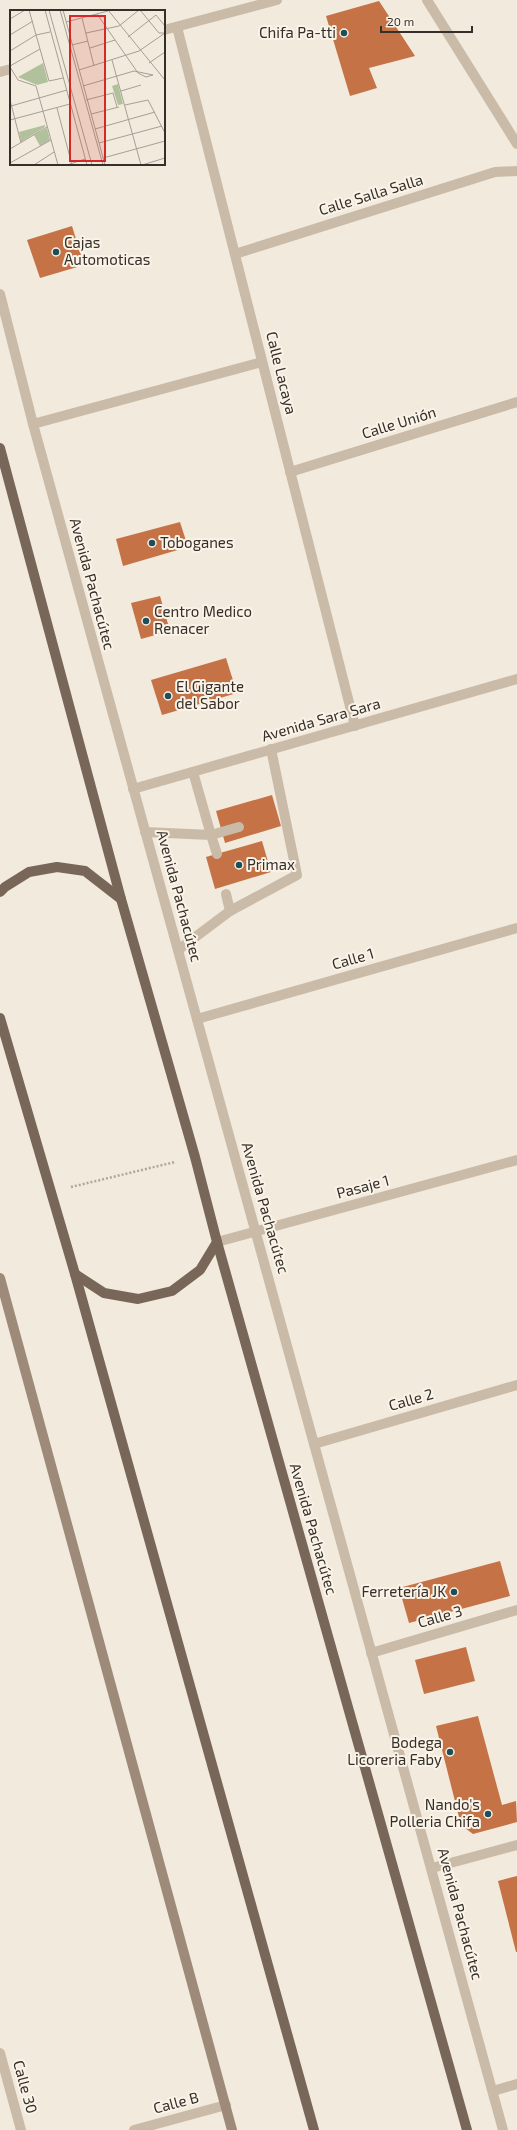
<svg xmlns="http://www.w3.org/2000/svg" width="517" height="2130" font-family="'Exo 2',sans-serif">
<style>
.building{fill:#c57246}
.lines{fill:none;stroke-linecap:round;stroke-linejoin:round}
.path{stroke:#b6a592;stroke-width:2.5;stroke-dasharray:2 2;stroke-linecap:butt}
.lane{stroke:#cabba8;stroke-width:10}
.street{stroke:#cabba8;stroke-width:10}
.secondary{stroke:#9d8a79;stroke-width:10}
.primary{stroke:#786759;stroke-width:10}
.poi-dot{fill:#1e4e58;stroke:#f9f3e8;stroke-width:1.5}
.labels{text-anchor:middle;stroke-width:4;stroke-linejoin:round;paint-order:stroke}
.poi-label{font-size:15px;fill:#362e28;stroke:#f9f3e8;text-anchor:start}
.street-label{font-size:15px;fill:#362e28;stroke:#f9f3e8}
.inset-road{fill:none;stroke:#a79f94;stroke-width:1}
.view{fill:#d62828;fill-opacity:0.15;stroke:#d62828;stroke-width:2}
.inset-edge{fill:none;stroke:#362e28;stroke-width:2}
</style>
<rect width="100%" height="100%" fill="#f2eadc"/>
<!-- building -->
<g class="building">
<path d="M379 1 415 56 369 68 377 88 350 96 326 16Z"/>
<path d="M72 226 84 265 40 278 27 240Z"/>
<path d="M180 522 188 547 123 566 116 539Z"/>
<path d="M160 596 170 631 141 639 131 603Z"/>
<path d="M226 658 237 693 162 715 151 680Z"/>
<path d="M272 795 281 826 225 843 216 811Z"/>
<path d="M262 841 271 872 215 889 206 857Z"/>
<path d="M500 1561 510 1596 409 1623 399 1588Z"/>
<path d="M466 1647 475 1681 424 1694 415 1660Z"/>
<path d="M478 1716 502 1805 516 1801 517 1822 473 1834 461 1825 436 1726Z"/>
<path d="M517 1876V1952H516L498 1881Z"/>
</g>
<g class="lines">
<!-- path -->
<path class="path" d="M71 1187 175 1162"/>
<!-- lane -->
<g class="lane">
<path d="M193 772 211 835 239 827"/>
<path d="M145 832 211 835 217 854"/>
<path d="M230 911 297 875 271 749"/>
<path d="M178 950 230 911 226 894"/>
</g>
<!-- street -->
<g class="street">
<path d="M427 0 517 144"/>
<path d="M177 27 355 726"/>
<path d="M164 30 277 0"/>
<path d="M0 72 11 69"/>
<path d="M235 254 495 172 517 171"/>
<path d="M0 294 33 424 503 2130"/>
<path d="M33 424 262 362"/>
<path d="M290 472 517 402"/>
<path d="M133 789 517 679"/>
<path d="M197 1019 517 928"/>
<path d="M217 1242 517 1160"/>
<path d="M314 1444 517 1385"/>
<path d="M371 1653 517 1610"/>
<path d="M432 1868 517 1845"/>
<path d="M0 2053 21 2130"/>
<path d="M493 2091 517 2084"/>
<path d="M134 2130 226 2105"/>
</g>
<!-- secondary -->
<path class="secondary" d="M0 1278 232 2130"/>
<!-- primary -->
<g class="primary">
<path d="M0 448 121 899 195 1157 217 1242 467 2130"/>
<path d="M0 892 5 887 29 872 57 867 85 871 121 899"/>
<path d="M0 1018 75 1274 314 2130"/>
<path d="M75 1274 104 1293 138 1299 172 1291 200 1270 217 1242"/>
</g>
</g>
<!-- markers -->
<g class="poi-dot">
<circle cx="344" cy="33" r="4"/>
<circle cx="56" cy="252" r="4"/>
<circle cx="152" cy="543" r="4"/>
<circle cx="146" cy="621" r="4"/>
<circle cx="168" cy="696" r="4"/>
<circle cx="239" cy="865" r="4"/>
<circle cx="454" cy="1592" r="4"/>
<circle cx="450" cy="1752" r="4"/>
<circle cx="488" cy="1814" r="4"/>
</g>
<g class="labels">
<!-- poi labels -->
<g class="poi-label">
<text x="336" y="38" text-anchor="end">Chifa Pa-tti</text>
<text x="64" y="248">Cajas<tspan x="64" dy="17">Automoticas</tspan></text>
<text x="160" y="548">Toboganes</text>
<text x="154" y="617">Centro Medico<tspan x="154" dy="17">Renacer</tspan></text>
<text x="176" y="692">El Gigante<tspan x="176" dy="17">del Sabor</tspan></text>
<text x="247" y="870">Primax</text>
<text x="446" y="1597" text-anchor="end">Ferretería JK</text>
<text x="442" y="1748" text-anchor="end">Bodega<tspan x="442" dy="17">Licoreria Faby</tspan></text>
<text x="480" y="1810" text-anchor="end">Nando's<tspan x="480" dy="17">Polleria Chifa</tspan></text>
</g>
<!-- street labels -->
<g class="street-label">
<text transform="translate(371 195) rotate(-17)" y="5">Calle Salla Salla</text>
<text transform="translate(281 373) rotate(76)" y="5">Calle Lacaya</text>
<text transform="translate(399 423) rotate(-17)" y="5">Calle Unión</text>
<text transform="translate(92 584) rotate(75)" y="5">Avenida Pachacútec</text>
<text transform="translate(321 720) rotate(-16)" y="5">Avenida Sara Sara</text>
<text transform="translate(179 896) rotate(75)" y="5">Avenida Pachacútec</text>
<text transform="translate(353 959) rotate(-16)" y="5">Calle 1</text>
<text transform="translate(363 1187) rotate(-15)" y="5">Pasaje 1</text>
<text transform="translate(265 1208) rotate(74)" y="5">Avenida Pachacútec</text>
<text transform="translate(411 1400) rotate(-16)" y="5">Calle 2</text>
<text transform="translate(313 1529) rotate(74)" y="5">Avenida Pachacútec</text>
<text transform="translate(440 1617) rotate(-16)" y="5">Calle 3</text>
<text transform="translate(460 1914) rotate(75)" y="5">Avenida Pachacútec</text>
<text transform="translate(25 2087) rotate(75)" y="5">Calle 30</text>
<text transform="translate(176 2103) rotate(-15)" y="5">Calle B</text>
</g>
</g>
<!-- overview -->
<g transform="translate(10 10)">
<rect width="155" height="155" fill="#f2eadc"/>
<path d="M33 53 38 72 27 75 8 67ZM108 74 113 94 108 95 102 76ZM35 115V117L11 132 9 122ZM37 118 40 130 30 136 24 125Z" fill="#b1c19c"/>
<path class="inset-road" d="M19 0 39 71 53 68M35 0 77 155M39 0 82 155M50 0 93 155M53 0 95 155M98 0 155 70M130 0 149 23H154M87 4 128 63 136 67 143 65M72 8 84 56M0 9 15 0M56 12 98 1M76 23 109 16 129 0M0 25 23 11M118 27 146 5 155 16M62 35 78 31M80 38 105 30M0 41 26 25 40 22M102 50 131 155M139 53 155 42M0 56 30 39M0 57 8 70 26 76 48 155M69 60 129 41 155 23M73 76 124 61 143 65M111 81 131 75M0 90 11 133M76 90 103 83 107 97M115 95 138 90 155 123M1 96 57 80M47 98 62 155M81 104 109 97M0 110 60 94M85 119 145 102M89 133 152 116M0 139 37 117M93 148 155 131M0 153 41 130M24 155 44 142M57 155 75 149M132 155 155 148"/>
<path class="view" d="M60 6H95V151H60Z"/>
<rect width="155" height="155" class="inset-edge"/>
</g>
<!-- scale -->
<path d="M381 26v6h91v-6" fill="none" stroke="#362e28" stroke-width="2"/>
<text x="387" y="26" font-size="12" fill="#362e28" stroke="#f9f3e8" stroke-width="3" paint-order="stroke">20 m</text>
</svg>
